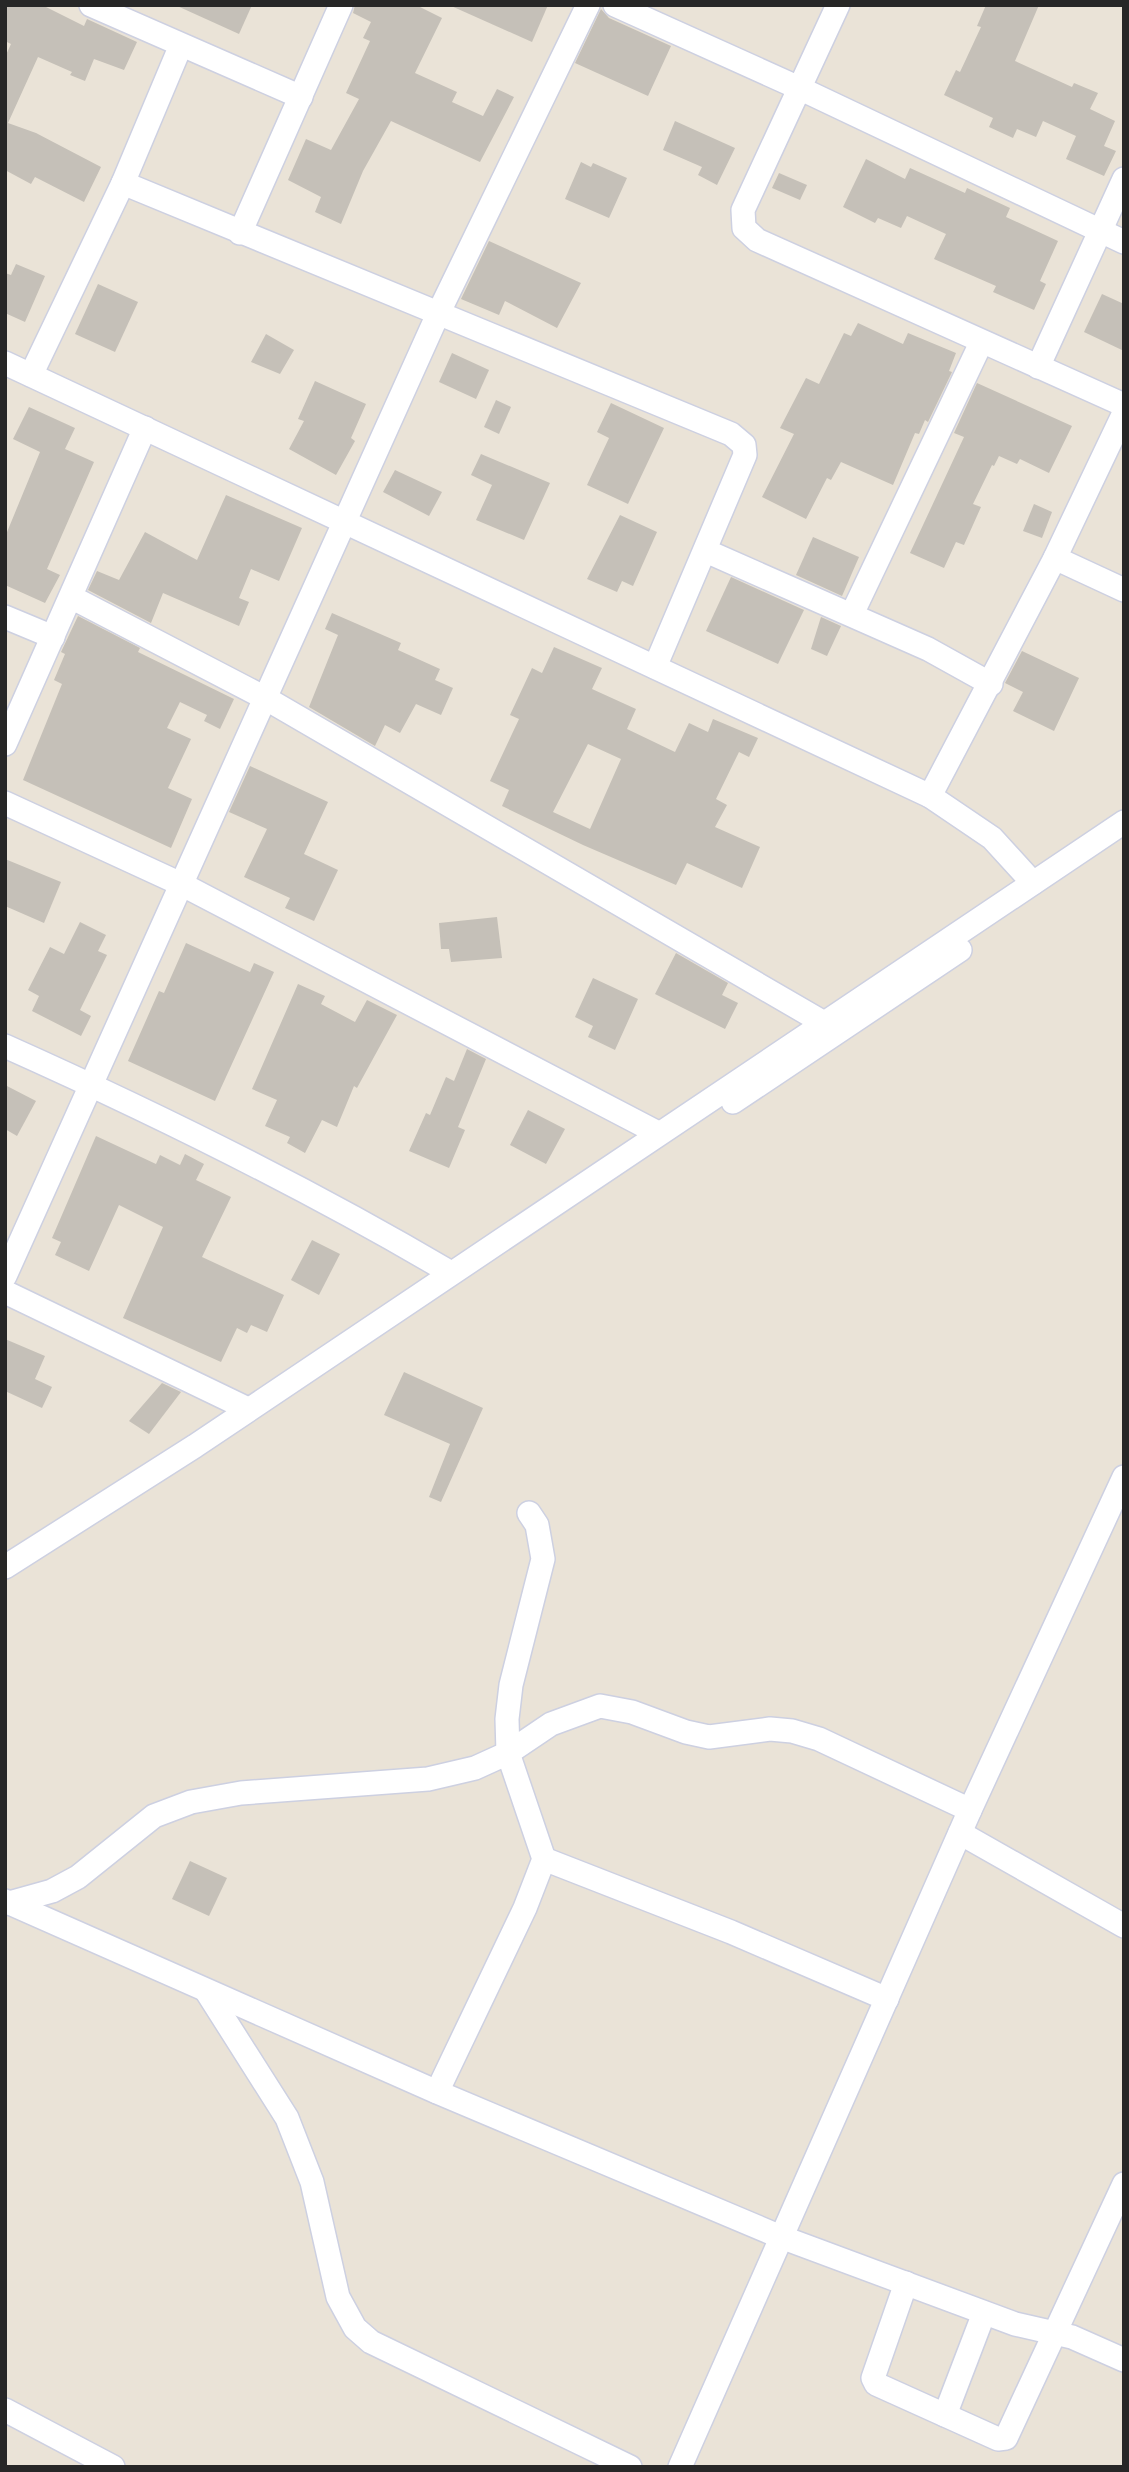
<svg xmlns="http://www.w3.org/2000/svg" width="1129" height="2472" font-family="'Golos Text',sans-serif">
<style>
.building{fill:#c5c0b8;fill-rule:evenodd}
.lines{fill:none;stroke-linecap:round;stroke-linejoin:round}
.minor-casing{stroke:#cdd0e1;stroke-width:26}
.minor{stroke:#fff;stroke-width:23}
</style>
<rect width="100%" height="100%" fill="#eae3d7"/>
<!-- building -->
<g class="building">
<path d="M5 5H42L84 26 87 19 137 42 124 70 94 59 85 81 70 75 72 72 38 57 8 123 36 133 101 167 84 202 35 177 31 184 5 170V57L11 44 5 41Z"/>
<path d="M175 5H252L239 34Z"/>
<path d="M355 5H416L442 18 415 73 457 92 452 102 483 116 497 89 514 97 480 162 391 121 363 171 341 224 315 212 321 197 288 180 306 139 331 150 359 99 346 93 370 41 363 38 371 22 353 13Z"/>
<path d="M449 5H548L532 42Z"/>
<path d="M986 5H1039L1015 61 1072 87 1074 83 1098 93 1090 109 1115 121 1104 146 1116 151 1104 176 1066 159 1076 136 1043 121 1036 137 1017 129 1013 138 989 127 993 118 944 95 956 70 960 72 981 27 977 26Z"/>
<path d="M601 9 609 18 671 46 648 96 575 63Z"/>
<path d="M675 121 735 148 717 185 698 175 702 167 663 150Z"/>
<path d="M866 159 905 179 910 168 965 193 967 188 1010 208 1006 217 1058 241 1040 281 1046 284 1034 310 993 292 996 286 934 259 946 234 907 216 901 228 878 218 875 223 843 207Z"/>
<path d="M581 162 591 167 593 163 627 178 609 218 565 199Z"/>
<path d="M779 173 807 185 800 200 772 188Z"/>
<path d="M489 241 581 283 557 328 505 301 499 315 461 299Z"/>
<path d="M16 264 45 276 25 322 5 313V273L11 275Z"/>
<path d="M98 284 138 302 115 352 75 334Z"/>
<path d="M1102 294 1124 304V351L1084 332Z"/>
<path d="M858 323 903 344 908 333 956 353 949 371 952 372 928 422 925 420 919 434 915 433 893 485 841 462 831 480 827 478 806 519 762 497 794 434 780 428 806 378 819 384 844 333 851 336Z"/>
<path d="M266 334 294 350 280 374 251 362Z"/>
<path d="M452 353 489 370 476 399 439 382Z"/>
<path d="M315 381 366 404 351 438 355 441 336 475 289 449 304 421 298 419Z"/>
<path d="M977 383 1072 426 1049 473 1020 459 1017 464 999 456 994 466 992 465 973 504 981 507 964 545 956 542 944 568 910 553 964 437 954 433Z"/>
<path d="M496 400 511 407 499 434 484 427Z"/>
<path d="M611 403 664 428 628 504 587 485 609 438 597 432Z"/>
<path d="M29 407 75 428 65 449 94 462 47 569 60 575 45 603 5 585V537L40 452 13 439Z"/>
<path d="M481 454 550 483 524 540 476 520 492 485 471 475Z"/>
<path d="M395 470 442 492 429 516 383 492Z"/>
<path d="M226 495 302 528 279 581 251 569 239 598 249 602 239 626 163 593 151 623 88 590 97 571 119 580 145 532 197 560Z"/>
<path d="M1034 504 1052 512 1042 538 1023 531Z"/>
<path d="M620 515 657 532 633 586 622 581 617 592 587 579Z"/>
<path d="M813 537 859 557 842 596 796 575Z"/>
<path d="M731 577 804 610 778 664 706 631Z"/>
<path d="M332 613 401 643 398 650 440 669 435 680 453 688 441 715 416 704 400 733 385 725 375 746 309 707 338 635 325 629Z"/>
<path d="M78 616 140 648 138 652 234 699 220 729 204 721 207 715 180 702 167 728 191 739 168 788 192 799 171 848 23 780 62 684 54 680 65 654 61 652Z"/>
<path d="M821 617 841 626 827 656 811 649Z"/>
<path d="M554 647 602 668 592 689 636 709 627 729 675 752 689 723 708 732 713 719 758 738 749 757 739 752 716 799 727 805 715 827 760 847 742 888 687 863 676 885 583 845 502 806 509 790 490 781 519 719 510 715 532 668 542 673ZM588 744 621 759 590 829 553 812Z"/>
<path d="M1022 651 1079 678 1054 731 1013 711 1023 692 1005 683Z"/>
<path d="M250 766 328 802 304 854 338 870 314 921 285 908 290 898 244 877 267 829 229 812Z"/>
<path d="M5 859 61 882 44 923 5 906Z"/>
<path d="M497 917 502 958 451 962 449 949H441L439 923Z"/>
<path d="M80 922 106 935 98 951 107 955 80 1010 91 1016 81 1036 32 1011 39 996 28 990 50 947 64 954Z"/>
<path d="M186 943 250 972 254 963 274 972 215 1101 128 1061 159 991 164 993Z"/>
<path d="M676 953 728 983 722 995 738 1003 725 1029 655 994Z"/>
<path d="M593 978 638 999 615 1050 588 1037 593 1026 575 1017Z"/>
<path d="M298 984 325 996 321 1004 355 1022 367 1000 397 1015 357 1088 354 1086 337 1127 322 1120 305 1153 287 1143 290 1137 265 1126 277 1100 252 1089Z"/>
<path d="M467 1049 486 1059 458 1127 465 1130 449 1168 409 1151 426 1113 430 1115 446 1077 454 1081Z"/>
<path d="M5 1085 36 1101 17 1136 5 1129Z"/>
<path d="M528 1110 565 1129 546 1164 510 1145Z"/>
<path d="M96 1136 156 1164 160 1155 180 1165 185 1154 204 1164 196 1180 231 1197 202 1257 284 1295 267 1332 251 1325 247 1333 237 1328 221 1362 123 1318 163 1227 119 1205 89 1271 55 1255 61 1242 52 1238Z"/>
<path d="M312 1240 340 1254 319 1295 291 1280Z"/>
<path d="M5 1339 45 1356 35 1379 52 1387 42 1408 5 1391Z"/>
<path d="M404 1372 483 1408 441 1502 429 1497 450 1444 384 1415Z"/>
<path d="M162 1383 181 1392 149 1434 129 1421Z"/>
<path d="M190 1861 227 1878 209 1916 172 1899Z"/>
</g>
<g class="lines">
<!-- minor casing -->
<g class="minor-casing">
<g id="minor">
<path d="M91 5 301 97"/>
<path d="M615 5 799 88 1124 242"/>
<path d="M838 5 743 210 744 228 757 240 1124 405"/>
<path d="M123 183 731 434 744 445 745 455 655 667"/>
<path d="M240 233 341 5"/>
<path d="M5 363 930 796 992 838 1033 883"/>
<path d="M1038 367 1124 179"/>
<path d="M31 375 123 183 181 45"/>
<path d="M706 551 928 649 991 684"/>
<path d="M1055 558 1124 590"/>
<path d="M71 597 265 698 824 1023"/>
<path d="M852 614 981 343"/>
<path d="M5 617 53 637"/>
<path d="M5 744 145 428"/>
<path d="M930 796 1055 558 1124 413"/>
<path d="M5 803 183 885 658 1133"/>
<path d="M5 1046C157 1114 307 1188 451 1273"/>
<path d="M733 1102 960 950"/>
<path d="M5 1276 438 314 588 5"/>
<path d="M5 1292 248 1409"/>
<path d="M5 1567 195 1446 1124 822"/>
<path d="M960 1833 1124 1926"/>
<path d="M544 1859 731 1932 887 1999"/>
<path d="M5 1901 437 2092 781 2237 1015 2324 1072 2337 1124 2360"/>
<path d="M9 1903 52 1891 78 1877 154 1816 191 1802 241 1793 428 1779 475 1768 508 1753 551 1724 600 1706 632 1712 686 1732 709 1737 770 1729 792 1731 819 1739 970 1810"/>
<path d="M207 1992 287 2118 312 2182 338 2297 355 2328 371 2342 630 2467"/>
<path d="M437 2092 525 1908 544 1859 508 1753 507 1719 511 1685 543 1559 537 1525 529 1513"/>
<path d="M906 2283 873 2378 876 2384 998 2439 1006 2438 1124 2184"/>
<path d="M5 2410 113 2467"/>
<path d="M945 2415 984 2313"/>
<path d="M680 2467 970 1810 1124 1477"/>
</g>
</g>
<!-- minor -->
<use href="#minor" class="minor"/>
</g>
<!-- border -->
<rect width="1129" height="2472" fill="none" stroke="#272727" stroke-width="14"/>
</svg>
